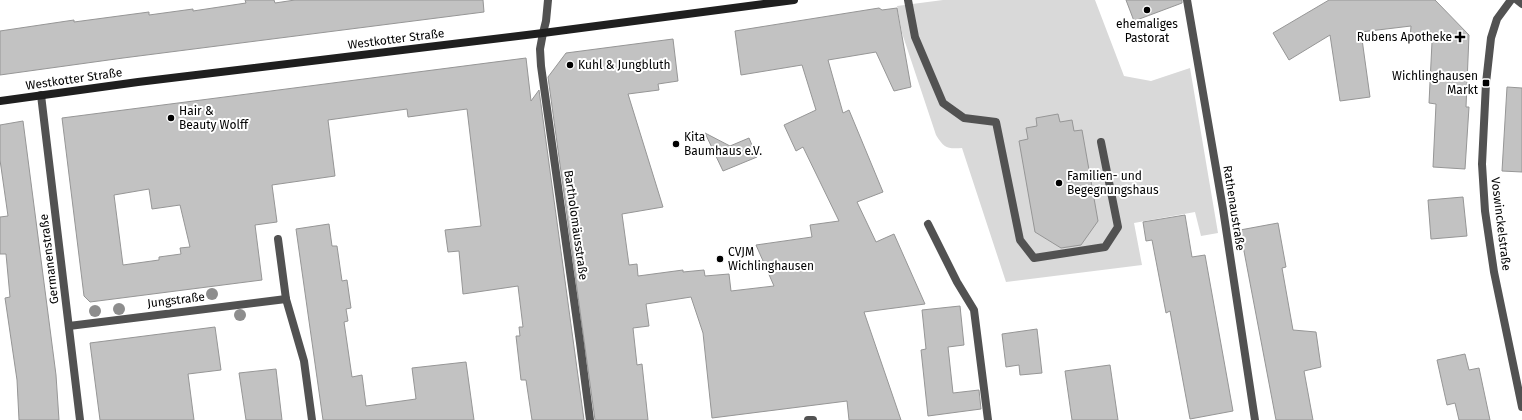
<svg xmlns="http://www.w3.org/2000/svg" width="1522" height="420" font-family="'Fira Sans',sans-serif">
<style>
.green{fill:#d9d9d9}
.building{fill:#c2c2c2;stroke:#969696;fill-rule:evenodd}
.lines{fill:none;stroke-linecap:round;stroke-linejoin:round}
.service{stroke:#525252;stroke-width:8}
.minor{stroke:#525252;stroke-width:8}
.tertiary{stroke:#525252;stroke-width:8}
.secondary{stroke:#1f1f1f;stroke-width:8}
.tree{fill:#8d8d8d}
.poi-dot{fill:#000;stroke:#fff;stroke-width:1.5}
.labels{text-anchor:middle;stroke-width:4;stroke-linejoin:round;paint-order:stroke}
.poi-label{font-size:12px;fill:#000;stroke:#fff;text-anchor:start}
.street-label{font-size:12px;fill:#000;stroke:#fff}
</style>
<rect width="100%" height="100%" fill="#fff"/>
<!-- green -->
<path class="green" d="M943 0H1095L1124 76 1151 81 1190 68 1218 233 1201 236 1195 212 1134 223 1142 265 1006 282 962 148C947 149 944 148 936 135L902 33 897 6Z"/>
<!-- building -->
<g class="building">
<path d="M245 0H274L275 3 295 0H483L484 12 123 58 0 75V31L74 20V22L149 12V15L193 9V11L246 3Z"/>
<path d="M1126 0H1182V3L1134 21Z"/>
<path d="M1329 0H1435L1469 35 1466 107H1469L1465 169 1433 167 1436 104 1429 103 1432 42 1410 40 1411 26 1361 32 1370 97 1340 101 1330 35 1289 60 1273 33Z"/>
<path d="M879 8 882 10 897 8 911 87 894 91 876 52 828 60 843 113 849 110 883 192 857 202 876 242 894 234 925 304 864 312 901 420H849L847 401 712 418 703 333 691 297 646 304 649 326 633 328 637 365 642 364 648 420H595L548 77 566 53 673 39 678 81 658 84 659 90 628 94 663 207 622 214 629 265 637 264 638 276 683 270V272L704 270 705 276 729 274 731 291 774 286 756 245 812 237 810 225 839 221 803 147 796 151 784 125 816 110 802 65 741 75 735 31Z"/>
<path d="M526 58 531 101 539 90 584 420H532L526 380H521L516 336H520L519 327H523L518 286 463 294 459 251 448 252 445 230 481 226 467 109 408 117 407 109 328 120 335 176 272 185 277 222 255 225 262 280 90 302 84 296 62 118ZM149 189 152 209 180 205 190 247 180 248 181 254 159 257V260L123 265 114 195Z"/>
<path d="M1507 87 1522 88V172L1502 171Z"/>
<path d="M1058 114 1060 122 1072 120 1074 131 1082 130 1098 221 1081 245 1061 248 1035 232 1019 141 1028 139 1026 128 1037 126 1036 118Z"/>
<path d="M23 121 56 375 59 420H19L17 380 5 298 10 297 6 254H0V217L8 216 0 160V125Z"/>
<path d="M705 133 730 146 749 138 757 157 723 171Z"/>
<path d="M1463 197 1467 236 1431 239 1428 200Z"/>
<path d="M1185 215 1192 257 1205 255 1233 411 1190 419 1170 311 1166 313 1152 240 1146 241 1143 222Z"/>
<path d="M1278 223 1286 267 1282 268 1293 330 1316 332 1321 367 1304 371 1313 420H1276L1240 230Z"/>
<path d="M329 224 332 246H337L342 281 347 280 351 308 346 309 348 321 344 322 352 377 362 375 366 406 416 399 412 368 466 362 474 420H323L296 229Z"/>
<path d="M960 306 964 345 948 347 953 393 979 390 981 409 928 416 921 350 926 349 922 310Z"/>
<path d="M215 327 221 370 188 374 194 420H100L90 343Z"/>
<path d="M1037 329 1042 373 1020 375 1019 365 1006 367 1002 334Z"/>
<path d="M1465 354 1469 370 1479 368 1490 420H1459L1455 403 1447 405 1437 360Z"/>
<path d="M1110 365 1118 420H1072L1065 371Z"/>
<path d="M276 369 282 420H246L239 373Z"/>
</g>
<g class="lines">
<!-- service -->
<g class="service">
<path d="M908 0 915 37 943 103 964 118 996 122 1020 240 1034 258 1105 247 1118 227 1101 142"/>
<path d="M928 224 957 282 974 310 988 420"/>
<path d="M808 420H813"/>
</g>
<!-- minor -->
<g class="minor">
<path d="M548 0 546 21 543 33 540 49 541 66 580 343 590 420"/>
<path d="M1187 0 1223 209 1255 420"/>
<path d="M1511 0 1497 19 1491 38 1486 83 1482 164 1485 211 1494 272 1522 407"/>
<path d="M41 95 80 420"/>
<path d="M278 239 286 299 304 361 312 420"/>
<path d="M69 326 286 299"/>
</g>
<!-- tertiary -->
<path class="tertiary" d="M1517 0 1522 4"/>
<!-- secondary -->
<path class="secondary" d="M0 101 138 82 543 33 794 0"/>
</g>
<!-- trees -->
<g class="tree">
<circle cx="212" cy="294" r="6"/>
<circle cx="119" cy="309" r="6"/>
<circle cx="95" cy="311" r="6"/>
<circle cx="240" cy="315" r="6"/>
</g>
<!-- markers -->
<g class="poi-dot">
<circle cx="1147" cy="10" r="4"/>
<path d="M1458 31h4v4h4v4h-4v4h-4v-4h-4v-4h4z"/>
<circle cx="570" cy="65" r="4"/>
<rect x="1482" y="79" width="8" height="8" rx="2"/>
<circle cx="171" cy="118" r="4"/>
<circle cx="676" cy="144" r="4"/>
<circle cx="1059" cy="183" r="4"/>
<circle cx="720" cy="259" r="4"/>
</g>
<g class="labels">
<!-- poi labels -->
<g class="poi-label">
<text x="1147" y="28" text-anchor="middle">ehemaliges<tspan x="1147" dy="14">Pastorat</tspan></text>
<text x="1452" y="41" text-anchor="end">Rubens Apotheke</text>
<text x="578" y="69">Kuhl &amp; Jungbluth</text>
<text x="1478" y="80" text-anchor="end">Wichlinghausen<tspan x="1478" dy="14">Markt</tspan></text>
<text x="179" y="115">Hair &amp;<tspan x="179" dy="14">Beauty Wolff</tspan></text>
<text x="684" y="141">Kita<tspan x="684" dy="14">Baumhaus e.V.</tspan></text>
<text x="1067" y="180">Familien- und<tspan x="1067" dy="14">Begegnungshaus</tspan></text>
<text x="728" y="256">CVJM<tspan x="728" dy="14">Wichlinghausen</tspan></text>
</g>
<!-- street labels -->
<g class="street-label">
<text transform="translate(396 39) rotate(-7)" y="4">Westkotter Straße</text>
<text transform="translate(74 79) rotate(-8)" y="4">Westkotter Straße</text>
<text transform="translate(1234 208) rotate(81)" y="4">Rathenaustraße</text>
<text transform="translate(1501 224) rotate(83)" y="4">Voswinckelstraße</text>
<text transform="translate(576 225) rotate(82)" y="4">Bartholomäusstraße</text>
<text transform="translate(49 259) rotate(-97)" y="4">Germanenstraße</text>
<text transform="translate(176 300) rotate(-7)" y="4">Jungstraße</text>
</g>
</g>
</svg>
